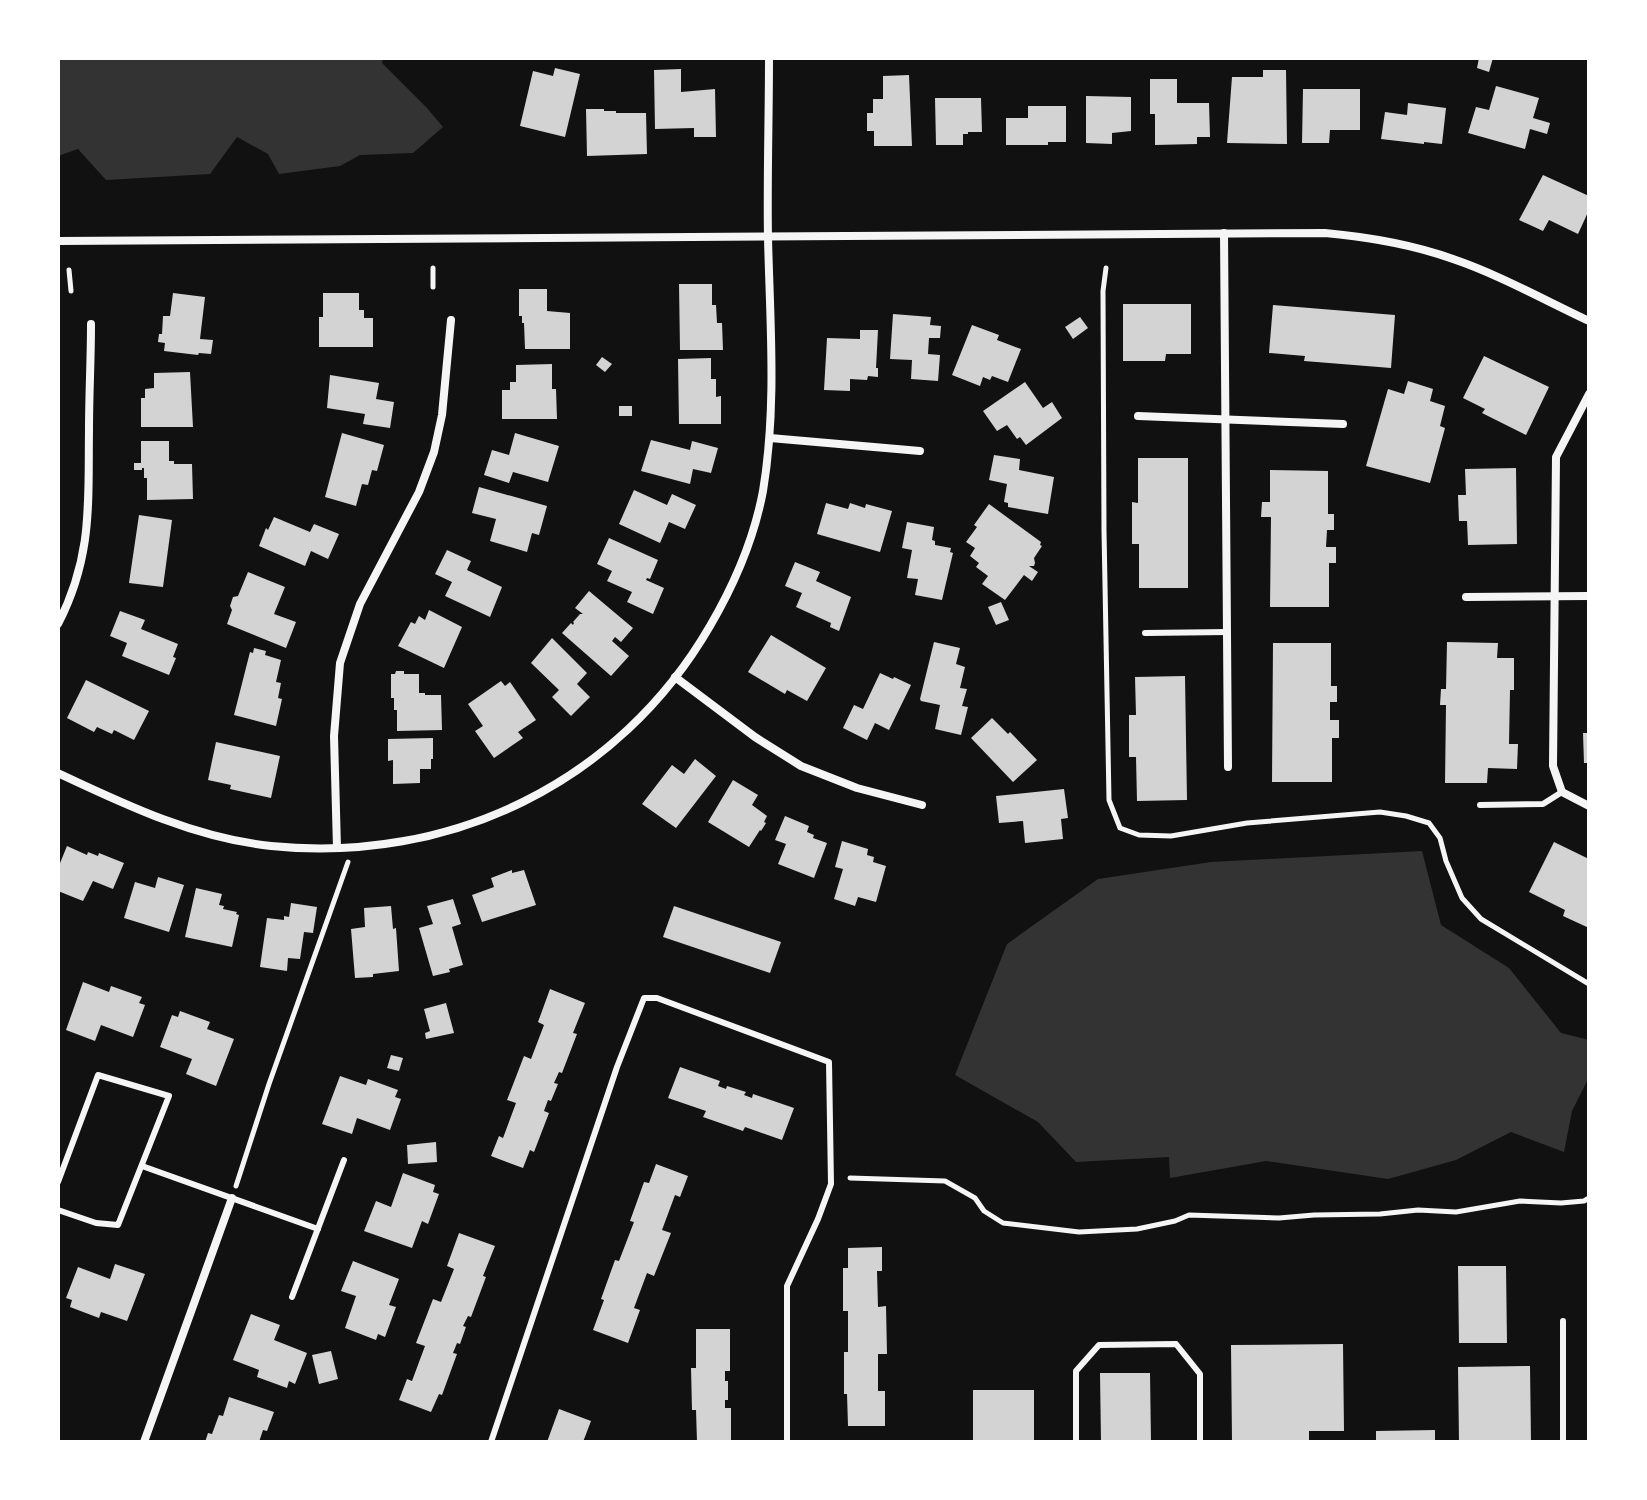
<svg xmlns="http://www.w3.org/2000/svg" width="1647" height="1500" font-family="'Fira Sans Condensed',sans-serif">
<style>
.water{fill:#333}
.building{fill:#d3d3d3}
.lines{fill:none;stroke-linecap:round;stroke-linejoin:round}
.path{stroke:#f5f5f5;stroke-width:5}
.service{stroke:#f5f5f5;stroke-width:6}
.minor{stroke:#f5f5f5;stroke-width:8}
</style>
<rect width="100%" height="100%" fill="#111"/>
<!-- water -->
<g class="water">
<path d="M58 58H383L382 63 427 108 443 127 413 153 360 155 340 166 279 174 268 154 237 137 210 174 106 180 78 149 58 156Z"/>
<path d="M1422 851 1441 925 1509 968 1561 1033 1589 1040V1077L1572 1111 1564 1152 1511 1132 1456 1160 1388 1179 1266 1161 1170 1178 1169 1157 1076 1162 1038 1122 955 1075 1007 944 1098 879 1211 862Z"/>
</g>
<!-- building -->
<g class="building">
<path d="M1479 58H1493L1489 72 1477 68Z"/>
<path d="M555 68 580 74 565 137 520 126 533 71 553 76Z"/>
<path d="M681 69V92L715 89 716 137H694V128L655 129 654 70Z"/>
<path d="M1263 70H1286L1287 144 1227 143 1232 77H1263Z"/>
<path d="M909 75 912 146H874V131H867V113H873V99H883V76Z"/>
<path d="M1150 79H1177V103H1209L1210 137H1197V144L1155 145V114H1150Z"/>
<path d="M1496 86 1539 98 1533 118 1550 123 1547 134 1530 129 1525 149 1468 133 1476 107 1489 110Z"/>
<path d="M1303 89H1360V130H1330L1329 143H1302Z"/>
<path d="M1086 96 1131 97V131L1112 133V144L1086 143Z"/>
<path d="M935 98H981L982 132H968V134H963V145H936Z"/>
<path d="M1408 103 1446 108 1442 144 1424 142V144L1381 139 1385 112 1407 115Z"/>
<path d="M1028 106H1066V142H1048V145H1006V118H1028Z"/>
<path d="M586 109H604V111H616V113H646L647 154 587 156Z"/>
<path d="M1543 175 1589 196V210L1578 234 1549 220 1543 231 1519 220Z"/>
<path d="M679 284H712V305H716L717 323H722L723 350H680Z"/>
<path d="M519 289H547V311L570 313V349H525L524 323H522V316H519Z"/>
<path d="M173 293 205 297 200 339 213 340 211 354 199 353 198 355 164 351 165 343 158 342 159 334H162L163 316H170Z"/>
<path d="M323 293H359V310H364V318H373V347H319V317H323Z"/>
<path d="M1123 304H1191V354H1166L1165 361H1123Z"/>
<path d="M1273 305 1395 315 1391 368 1304 361 1305 356 1269 353Z"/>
<path d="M893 314 931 317 930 325 941 326 940 338H929L928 354 940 355 938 381 911 379 912 360 890 359Z"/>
<path d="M1080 317 1088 328 1073 339 1065 327Z"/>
<path d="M972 325 999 335 997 340 1021 349 1008 382 992 376 990 380 983 377 980 386 952 375Z"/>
<path d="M860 330H878L876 368H878V377L868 376 867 380 850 379V391L824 390 827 338 860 339Z"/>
<path d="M1484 356 1549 387 1526 435 1482 413 1485 409 1463 398Z"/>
<path d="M602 357 612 364 605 372 596 365Z"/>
<path d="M711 358V379H716V397L721 396V424H679L678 359Z"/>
<path d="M552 364V389H556L557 419H502V390H510V382H516V365Z"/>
<path d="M190 372 193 427H141V398H145V389L154 388V373Z"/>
<path d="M330 375 379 383 376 399 394 402 390 428 363 424 365 414 327 408Z"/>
<path d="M1408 381 1433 389 1430 401 1445 406 1440 426 1445 428 1430 483 1366 466 1388 389 1404 394Z"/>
<path d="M1025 382 1043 408 1052 402 1062 418 1026 445 1020 437 1017 439 1007 425 997 431 983 411Z"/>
<rect x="619" y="406" width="13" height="10"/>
<path d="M342 433 384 445 377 471 372 470 368 485 362 484 356 506 325 497Z"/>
<path d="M515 433 559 446 548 482 513 472 509 483 484 475 492 450 509 455Z"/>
<path d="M651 440 690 450 692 441 718 448 711 473 693 469 690 484 641 471Z"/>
<path d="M141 441H169V461H174V464H192L193 499 147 500V478H144V468H142V470H134V463H141Z"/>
<path d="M994 455 1020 459 1019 470 1054 477 1048 514 1008 507V503L1004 502 1007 484 989 480Z"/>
<path d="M1138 458H1188V588H1139V544H1132V502L1138 503Z"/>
<path d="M1516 468 1517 544 1468 545 1467 521H1459L1458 495H1466L1465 469Z"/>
<path d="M1270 470 1328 471V514H1334V530H1327L1326 547H1336V563H1329V607H1270L1271 517H1261L1262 502H1270Z"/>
<path d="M479 487 547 506 539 535 532 533 527 552 490 541 496 519 472 513Z"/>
<path d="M634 490 667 505 672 494 696 505 685 529 669 522 660 543 619 524Z"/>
<path d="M826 503 848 509 850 503 865 508 866 504 892 511 880 552 817 534Z"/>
<path d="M989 504 1041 542 1040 545 1042 546 1034 558 1035 563 1034 566H1029L1038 572 1032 581 1024 575 1005 600 982 584 988 576 976 567 979 563 970 556 975 548 966 542 977 527 974 525Z"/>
<path d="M139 515 172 520 163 587 129 583Z"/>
<path d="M274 517 310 532 314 524 339 534 328 559 311 551 305 566 259 546 266 528 268 530Z"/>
<path d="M907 522 934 527 932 540 935 541V545L951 548 950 552 953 553 942 600 915 595 918 579 907 578 912 550 902 548Z"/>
<path d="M609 538 658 560 650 579 647 578 646 580 664 588 653 614 627 602 632 592 607 581 612 571 597 564Z"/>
<path d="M447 550 471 561 467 570 502 587 490 617 445 596 452 582 435 574Z"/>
<path d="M795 562 820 572 816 581 851 597 839 631 830 627 831 623 796 607 802 593 785 586Z"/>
<path d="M248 572 285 587 274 614 296 622 286 648 227 624 232 610 230 606 233 597 238 596Z"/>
<path d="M589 591 633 628 621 642 615 637 612 641 629 656 611 676 562 633 571 623 573 625 574 623 573 622 580 614H583L575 608Z"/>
<path d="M1001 602 1009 620 996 625 988 607Z"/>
<path d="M429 610 462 627 444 668 398 646 411 622 415 624 419 616 425 620Z"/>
<path d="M120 611 145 620 141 629 178 644 173 657 176 658 169 675 122 656 127 643 110 636Z"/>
<path d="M771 635 826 668 807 701 787 690 785 694 748 672Z"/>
<path d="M552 638 587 673 577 684 590 697 571 716 552 697 559 690 531 663Z"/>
<path d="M934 642 960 648 956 664 965 667 960 688 967 689 962 706 968 707 961 735 935 729 940 705 921 701 920 699Z"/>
<path d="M1447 642 1498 643 1497 658H1514V690H1510L1509 744H1518L1517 769 1488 768 1487 783H1445L1446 705H1440L1441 689H1446Z"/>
<path d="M1273 643H1331V686H1337V702H1330V720H1339V738H1332V782H1272Z"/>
<path d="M254 648 266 651 265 655 281 660 276 682 281 683 278 698 282 699 276 726 234 715 250 652 253 653Z"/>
<path d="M396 671H404V674H419V693H425V695H441L442 730 397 731V710H394V698H391V674H395Z"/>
<path d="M880 673 893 679 894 677 911 685 889 730 875 723 867 740 843 728 854 705 863 709Z"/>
<path d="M1185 676 1187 800 1137 801 1136 757H1129V715H1136L1135 677Z"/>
<path d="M86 680 149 711 134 740 114 730 112 734 97 727 94 732 67 718Z"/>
<path d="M501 681 505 686 510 682 536 720 518 732 523 738 494 758 475 731 483 726 468 704Z"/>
<path d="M992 718 1008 734 1010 732 1037 760 1013 782 971 738Z"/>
<path d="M1583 733H1589V763H1584Z"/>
<path d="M433 738V759H431V769H420V783L393 784V760L388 761V739Z"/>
<path d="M216 742 280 756 271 798 230 789 231 785 208 780Z"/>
<path d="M695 759 716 776 676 828 642 804 672 765 684 774Z"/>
<path d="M733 780 758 795 752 805 767 816 764 822 766 823 761 831 760 830 749 847 708 822Z"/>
<path d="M1064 789 1068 818 1061 819 1063 839 1025 843 1023 821 999 823 996 796Z"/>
<path d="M785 816 809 826 807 832 814 835 813 838 827 843 814 878 778 864 786 844 775 840Z"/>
<path d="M842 841 868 849 867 855 874 857 873 862 886 866 876 902 858 897 855 906 834 899 843 869 835 867Z"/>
<path d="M1554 842 1589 859V928L1563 916 1565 910 1529 892Z"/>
<path d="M67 846 87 855 88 852 98 856 99 853 124 863 113 889 93 881 83 901 58 891V868Z"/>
<path d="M512 870V873L524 870 536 905 482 922 472 895 494 887 491 878Z"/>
<path d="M158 877 184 885 169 932 124 918 135 882 155 888Z"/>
<path d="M196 888 222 894 219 905 224 906 223 909 237 912 236 914 239 915 232 947 185 937Z"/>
<path d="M453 899 461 924 452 927 463 965 449 969 450 972 433 976 419 928 433 924 427 906Z"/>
<path d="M291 903 317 907 313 933 304 932 300 959 288 958 287 971 260 967 267 918 284 920V916L289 917Z"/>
<path d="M391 906 393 929 396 928 399 971 373 974V977L355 978 351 929 365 927 364 908Z"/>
<path d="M674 906 781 942 770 973 663 937Z"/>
<path d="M83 982 109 992 111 986 142 997 139 1003 145 1005 133 1037 101 1025 95 1041 66 1030Z"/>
<path d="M550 989 585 1003 573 1033 577 1034 562 1073 559 1072 554 1083 558 1084 551 1101 548 1100 544 1111 549 1113 534 1152 530 1150 523 1168 491 1156 499 1136 503 1138 516 1103 507 1100 524 1056 531 1059 544 1025 538 1022Z"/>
<path d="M446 1003 454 1033 426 1039 425 1033 430 1031 424 1009Z"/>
<path d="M180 1011 210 1022 207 1029 234 1039 216 1086 186 1074 192 1059 160 1047 172 1015 178 1017Z"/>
<path d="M391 1055 403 1058 399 1071 387 1068Z"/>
<path d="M680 1067 720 1081 718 1086 726 1089 727 1086 746 1092 744 1095 752 1098 753 1094 794 1108 782 1140 745 1127 743 1131 703 1117 706 1111 668 1098Z"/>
<path d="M340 1076 366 1085 368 1079 398 1090 395 1097 401 1099 390 1130 357 1118 352 1134 322 1124Z"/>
<path d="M436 1142 437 1162 408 1164 407 1145Z"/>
<path d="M656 1164 688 1176 680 1197 675 1195 662 1230 671 1233 654 1276 647 1273 634 1308 640 1310 628 1343 593 1330 604 1300 601 1299 615 1260 619 1261 634 1222 630 1221 644 1182 649 1183Z"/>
<path d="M403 1173 435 1185 433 1192 439 1194 428 1224 422 1221 412 1248 364 1231 376 1201 391 1207Z"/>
<path d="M459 1233 495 1246 483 1276 486 1277 471 1317 468 1316 463 1326 466 1327 460 1344 457 1343 453 1353 457 1354 442 1395 439 1394 431 1412 399 1400 407 1379 412 1381 425 1346 416 1343 433 1299 441 1302 454 1269 447 1266Z"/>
<path d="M882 1247V1271H877L878 1307 886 1306 887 1354H878V1391H885V1426H848L847 1394H844V1352H848V1311H843V1268H848V1248Z"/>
<path d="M353 1261 399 1279 389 1305 396 1307 385 1337 378 1334 376 1340 345 1328 356 1296 341 1291Z"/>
<path d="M115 1264 145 1274 127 1321 101 1312 99 1318 70 1307 72 1300 66 1298 78 1267 110 1279Z"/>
<path d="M1458 1266H1506L1507 1343H1459Z"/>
<path d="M251 1314 280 1325 274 1340 307 1353 295 1384 289 1381 287 1388 257 1377 259 1370 233 1360Z"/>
<path d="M696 1329H730V1371H725V1381H728V1400H725V1408H731V1442H697L696 1410H692L691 1368H696Z"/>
<path d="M1343 1344 1344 1431H1309V1442H1232L1231 1345Z"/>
<path d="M331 1351 338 1379 319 1384 312 1355Z"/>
<path d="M1530 1366 1531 1442H1459L1458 1367Z"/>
<path d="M1100 1373H1150L1151 1442H1101Z"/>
<rect x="973" y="1390" width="61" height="52"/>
<path d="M229 1397 274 1412 267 1431 263 1430 259 1442H205L208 1433 212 1434 219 1415 223 1416Z"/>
<path d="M559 1409 591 1421 583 1442H547Z"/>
<path d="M1435 1430V1442H1376V1431Z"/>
</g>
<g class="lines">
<!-- path -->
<g class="path">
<path d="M1106 268 1103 291 1104 531 1109 800 1120 828 1139 835 1171 836 1247 823 1380 812 1406 816 1429 823 1440 838 1446 861 1462 898 1481 919 1589 984"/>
<path d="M69 270 71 291"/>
<path d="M433 287V268"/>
<path d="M850 1178 945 1181 975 1198 984 1211 1003 1223 1079 1232 1137 1229 1175 1221 1189 1215 1279 1218 1314 1215 1380 1214 1418 1210 1456 1212 1520 1201 1561 1203 1584 1201 1589 1198"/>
<path d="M236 1186 269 1084 348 862"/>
</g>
<!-- service -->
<g class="service">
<path d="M1145 633 1228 632"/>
<path d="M1480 805 1543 804 1562 792"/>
<path d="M142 1166 318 1229"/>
<path d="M58 1182 98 1075 169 1096 118 1225 96 1223 58 1210"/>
<path d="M292 1297 344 1160"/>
<path d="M491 1442 617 1067 644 998H657L829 1062 831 1184 818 1219 787 1286V1442"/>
<path d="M1076 1442V1371L1099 1345 1176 1344 1200 1374V1442"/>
<path d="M1563 1442V1321"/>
</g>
<!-- minor -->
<g class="minor">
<path d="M1224 233 1228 767"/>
<path d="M58 241 1325 233C1369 237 1411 244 1453 259 1500 275 1544 300 1589 321"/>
<path d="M1589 394 1556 457 1553 766 1562 792 1589 806"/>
<path d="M1138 416 1343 424"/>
<path d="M770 438 920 451"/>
<path d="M1466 597 1589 596"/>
<path d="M58 624C93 556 88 503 89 430 89 395 91 359 91 324"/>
<path d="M675 677 755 737 801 766 857 788 922 805"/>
<path d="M58 773C126 805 195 838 271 846 450 864 619 783 710 626 734 585 754 539 763 491 777 407 770 322 768 238 767 178 769 118 769 58"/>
<path d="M337 848 334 736 340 663 360 604 419 492 434 452 442 415 451 320"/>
<path d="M144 1442 232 1198"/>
</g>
</g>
<!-- border -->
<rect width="1647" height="1500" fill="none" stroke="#ffffff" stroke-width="120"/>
</svg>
